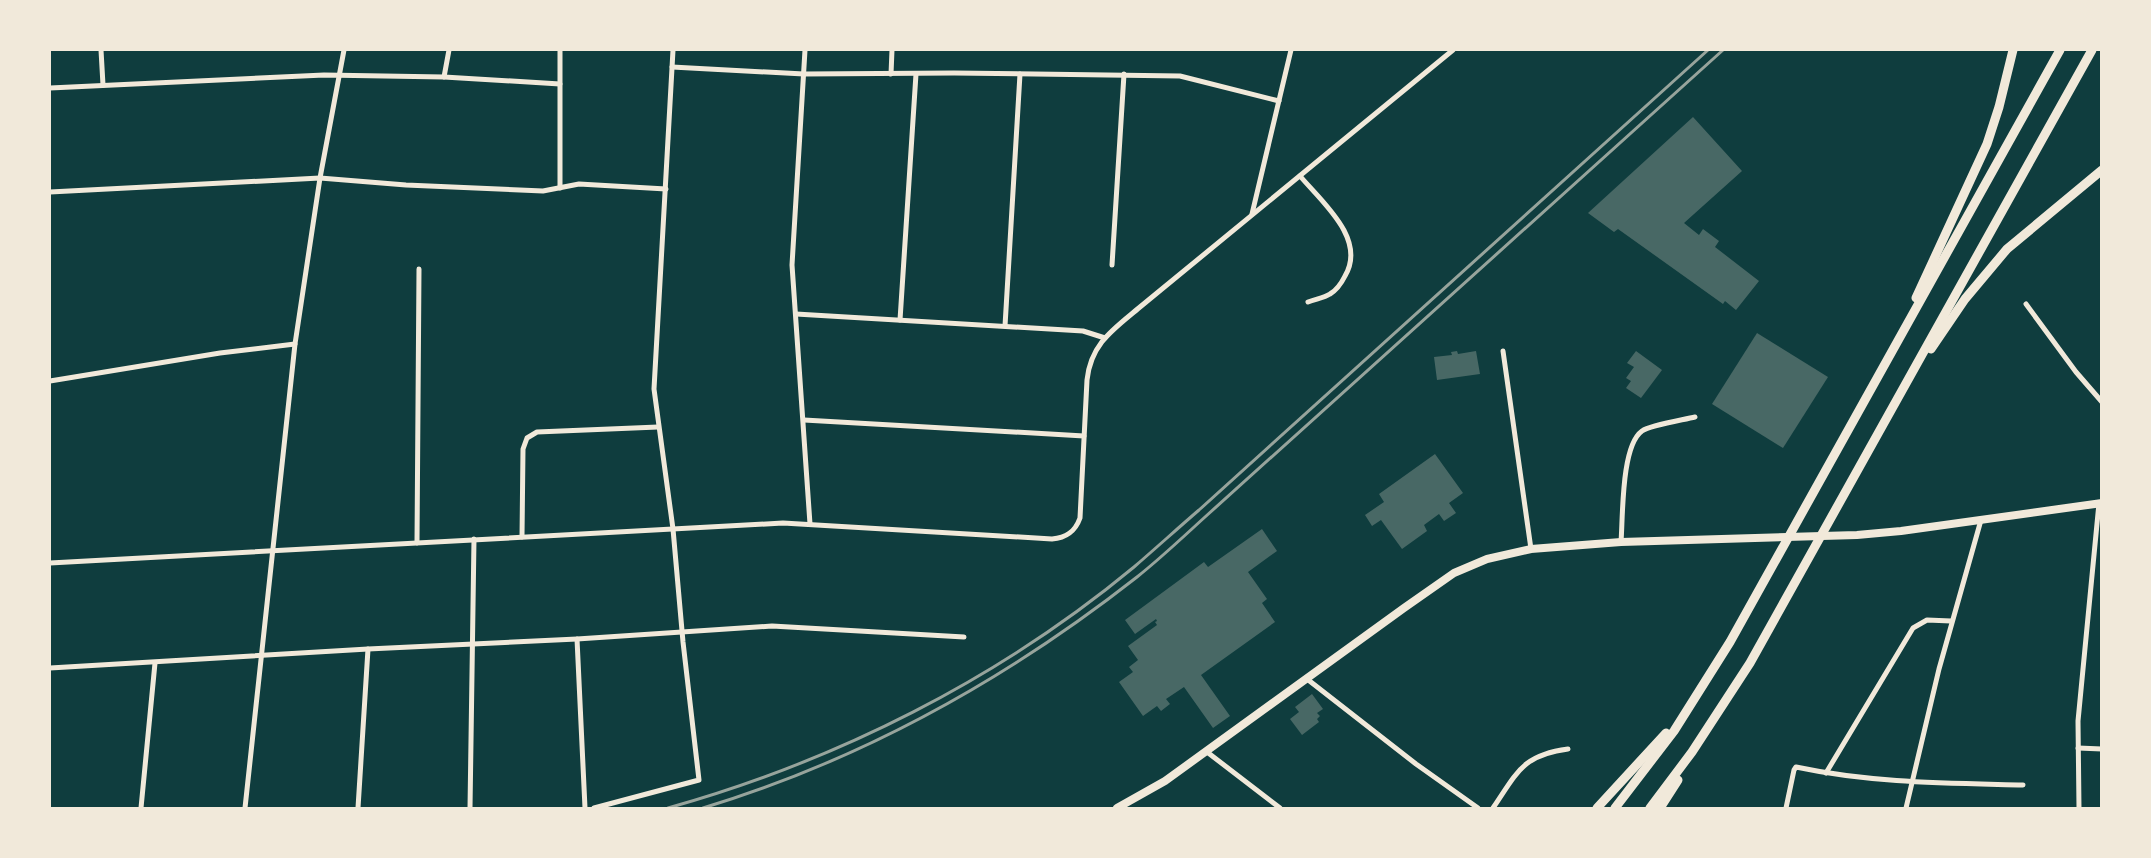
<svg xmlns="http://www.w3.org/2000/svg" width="2151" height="858" font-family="'Times New Roman',serif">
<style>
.building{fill:#486865}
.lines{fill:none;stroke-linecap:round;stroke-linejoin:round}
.minor{stroke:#f1e9da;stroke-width:5}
.secondary{stroke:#f1e9da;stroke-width:8}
.motorway{stroke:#f1e9da;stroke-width:9}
.rail{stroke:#97a49c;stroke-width:3}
</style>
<rect width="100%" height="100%" fill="#0f3d3e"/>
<!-- building -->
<g class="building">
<path d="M1693 117 1742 171 1684 223 1699 235 1703 229 1719 241 1715 247 1759 281 1736 310 1725 301 1723 304 1618 229 1614 232 1588 213Z"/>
<path d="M1757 333 1828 377 1783 448 1712 404Z"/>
<path d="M1457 351 1458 354 1476 351 1480 374 1437 380 1434 357 1452 355 1451 352Z"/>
<path d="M1636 351 1662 370 1641 398 1626 388 1631 381 1626 378 1634 367 1627 363Z"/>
<path d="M1435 454 1463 493 1449 503 1456 513 1444 521 1439 514 1424 525 1427 531 1402 549 1381 520 1372 526 1365 515 1384 502 1379 494Z"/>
<path d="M1262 529 1277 551 1248 572 1267 599 1262 603 1275 622 1201 675 1230 716 1213 728 1184 687 1166 699 1170 704 1161 711 1157 706 1143 716 1119 682 1133 672 1129 667 1138 660 1128 646 1157 625 1155 622 1157 621 1156 619 1135 634 1125 620 1204 562 1208 567Z"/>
<path d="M1312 694 1323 709 1317 713 1320 716 1317 719 1319 722 1302 735 1290 719 1299 712 1295 707Z"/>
</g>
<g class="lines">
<!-- minor -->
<g class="minor">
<path d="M101 50 103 85"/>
<path d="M560 50V188"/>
<path d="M805 50 792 265 810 524"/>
<path d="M672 67 804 74 954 73 1180 76 1279 101"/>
<path d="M891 74 892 50"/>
<path d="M444 77 449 50"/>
<path d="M50 88 324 75 444 77 560 84"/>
<path d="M1300 176C1322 202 1367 239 1345 276 1342 282 1337 290 1330 294 1324 298 1315 299 1308 302"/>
<path d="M50 192 320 178 406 185 543 191 579 184 666 189"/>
<path d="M1252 214 1291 50"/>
<path d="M1112 265 1124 74"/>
<path d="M2026 304 2076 372 2102 402"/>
<path d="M796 314 1083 331 1105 338"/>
<path d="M900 320 916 74"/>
<path d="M1005 326 1020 74"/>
<path d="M1503 351 1531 549"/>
<path d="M50 381 220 353 295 344"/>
<path d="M804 420 1084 436"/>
<path d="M522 537 523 449 527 438 537 432 658 427"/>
<path d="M1621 542C1623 517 1621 446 1642 431 1651 425 1683 420 1695 417"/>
<path d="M417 543 419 269"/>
<path d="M50 563 783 523 1052 539C1066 538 1075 532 1080 518L1087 380C1091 343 1114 329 1140 307L1453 50"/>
<path d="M577 639 585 808"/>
<path d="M50 668 368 649 577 639 772 626 964 637"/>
<path d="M1307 679 1416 764 1478 808"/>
<path d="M2078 748 2102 749"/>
<path d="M1207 752 1280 808"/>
<path d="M1826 773 1913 628 1927 620 1951 621"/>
<path d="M141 808 155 663"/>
<path d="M245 808 295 344 320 178 344 50"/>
<path d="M358 808 368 649"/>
<path d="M470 808 474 539"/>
<path d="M594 808 699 780 683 642 673 529 654 389 673 50"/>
<path d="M1493 808C1517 773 1522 755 1568 749"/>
<path d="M1786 808 1794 770 1796 767C1871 783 1947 783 2023 785"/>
<path d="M1906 808 1939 669 1981 520"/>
<path d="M2079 808 2078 721 2099 503"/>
</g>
<!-- secondary -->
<path class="secondary" d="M1117 808 1165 781 1404 608 1454 573 1487 559 1531 549 1621 542 1857 535 1901 531 2102 503"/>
<!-- motorway -->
<g class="motorway">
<path d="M1916 298 1987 144 1999 107 2013 50"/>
<path d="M1931 349 1965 299 2007 249 2102 170"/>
<path d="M1597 808 1666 733"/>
<path d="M1615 808 1674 731 1730 642 2060 50"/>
<path d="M1650 808 1692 752 1750 663 2092 50"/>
<path d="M1660 808 1678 780"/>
</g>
<!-- rail -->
<g class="rail">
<path d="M668 808C836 761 999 679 1134 567 1156 548 1177 529 1199 510L1708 50"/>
<path d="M703 808C861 760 1007 679 1137 577 1161 558 1183 537 1205 517L1723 50"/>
</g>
</g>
<!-- border -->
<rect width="2151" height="858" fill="none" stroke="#f1e9da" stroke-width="102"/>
</svg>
